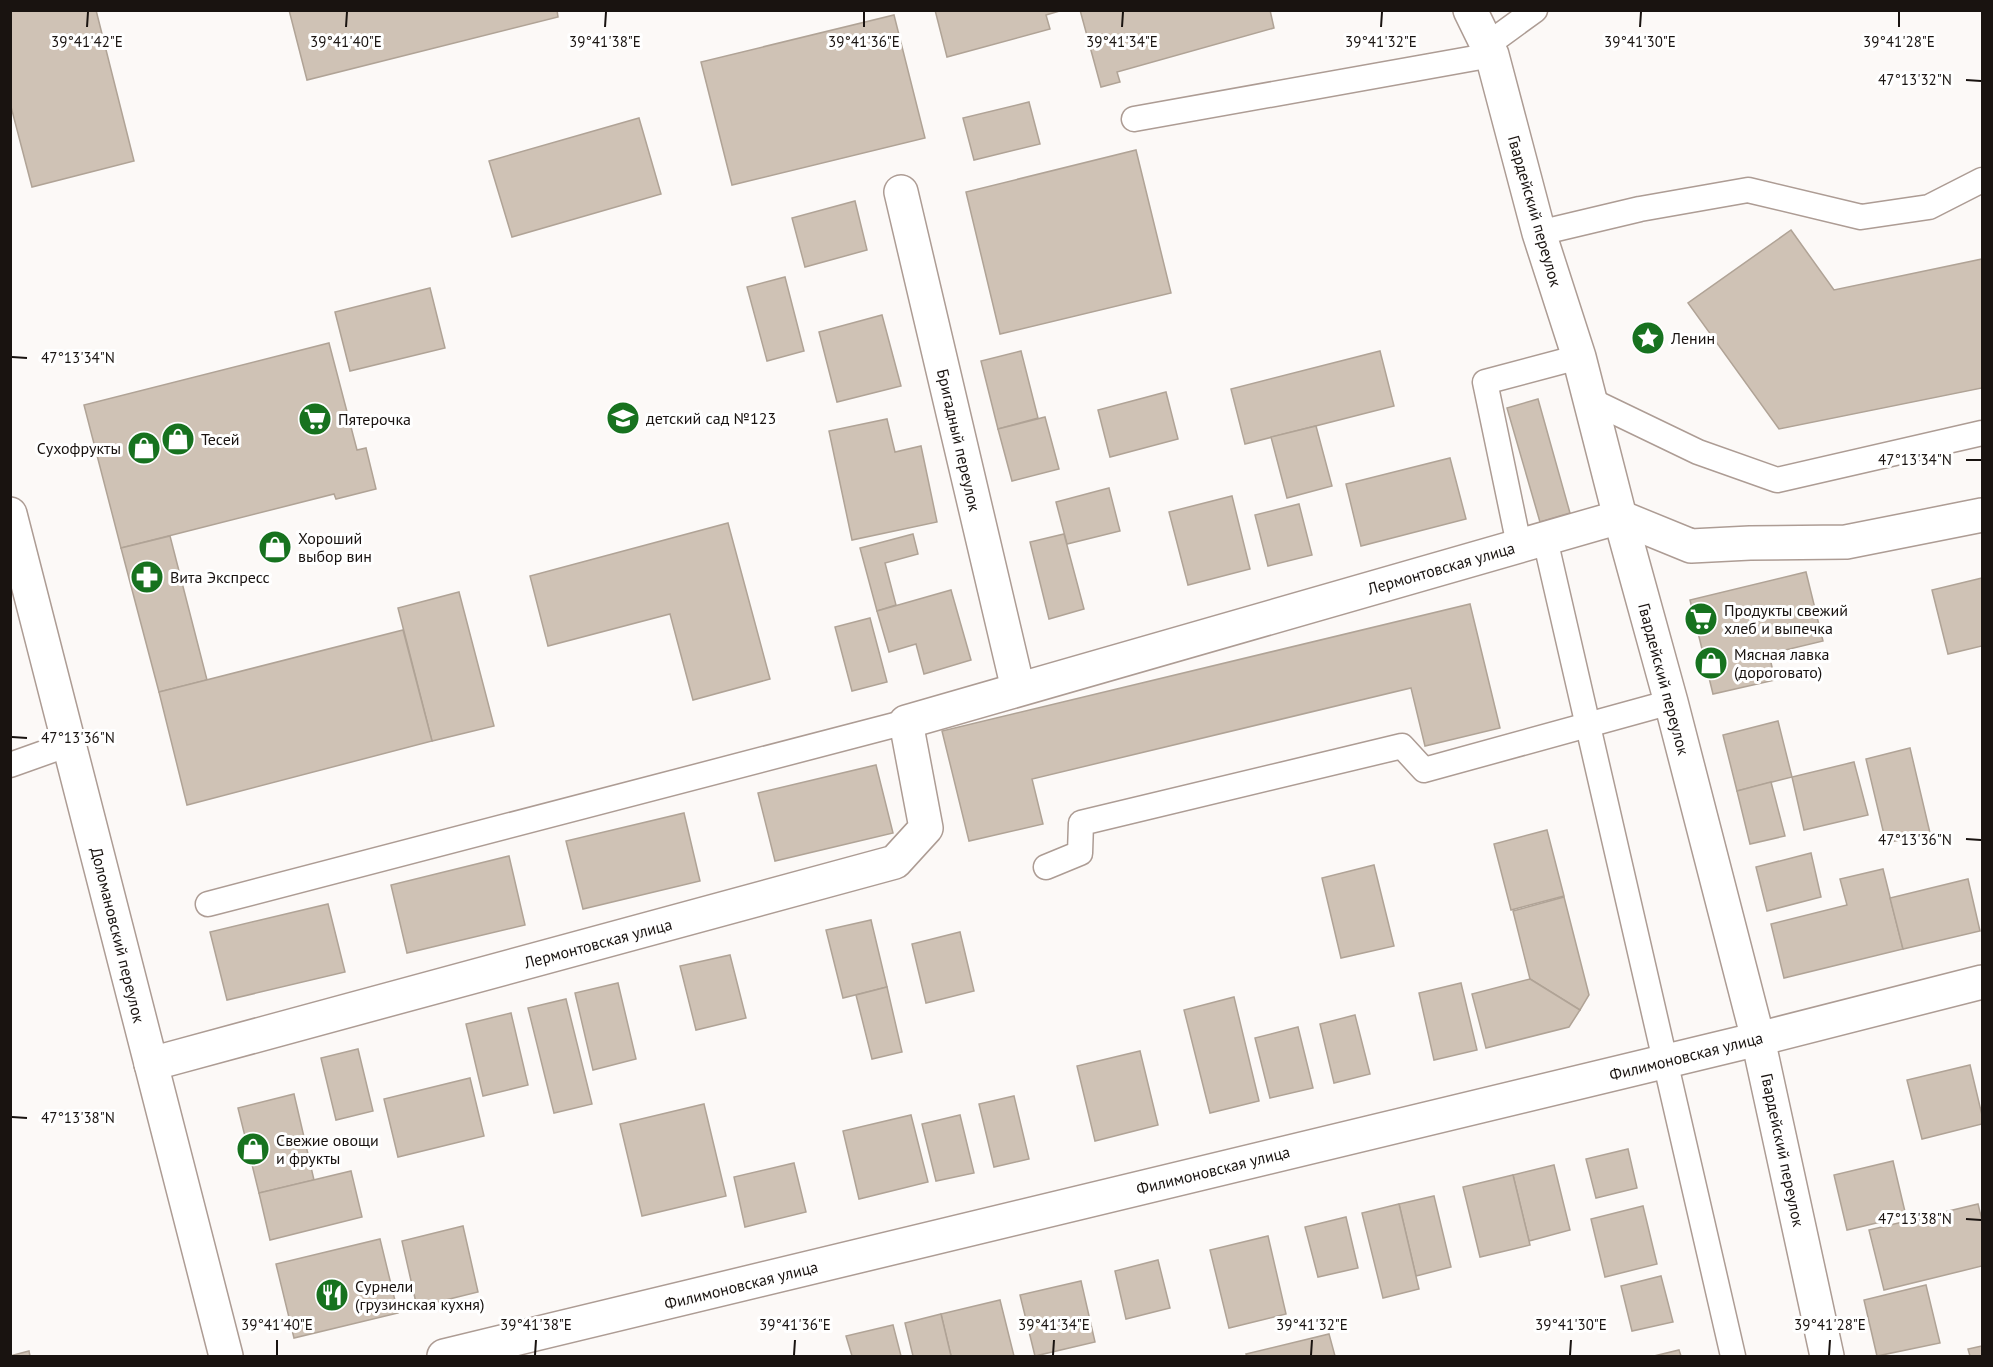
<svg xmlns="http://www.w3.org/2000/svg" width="1993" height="1367" font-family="'PT Sans',sans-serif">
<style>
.building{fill:#cfc2b5;stroke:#b0a396;stroke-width:1.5}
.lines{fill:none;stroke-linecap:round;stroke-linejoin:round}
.service-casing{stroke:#ad9c94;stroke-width:27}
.minor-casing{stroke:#ad9c94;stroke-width:36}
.tertiary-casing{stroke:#ad9c94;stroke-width:36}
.secondary-casing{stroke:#ad9c94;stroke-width:36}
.service{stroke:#fff;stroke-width:24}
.minor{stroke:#fff;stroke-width:33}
.tertiary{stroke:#fff;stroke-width:33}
.secondary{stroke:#fff;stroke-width:33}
.ticks{fill:none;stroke:#191310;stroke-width:2}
.labels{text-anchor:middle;stroke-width:6;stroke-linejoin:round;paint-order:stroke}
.street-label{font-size:16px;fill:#191310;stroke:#fff}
.poi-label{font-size:16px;fill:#191310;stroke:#fff;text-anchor:start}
.ticks-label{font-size:15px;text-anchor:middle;fill:#191310;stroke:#fff;stroke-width:6;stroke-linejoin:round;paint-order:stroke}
</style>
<rect width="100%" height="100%" fill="#fcf9f7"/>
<!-- building -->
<g class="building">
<path d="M10 10H96L134 161 32 187 10 103Z"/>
<path d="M289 10H557L558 17 307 80Z"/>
<path d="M935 10H1063L1046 15 1050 29 947 57Z"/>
<path d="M1080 10H1270L1274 28 1117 72 1120 82 1101 87Z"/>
<path d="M894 15 925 138 732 185 701 62Z"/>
<path d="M1029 102 1040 144 974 160 963 118Z"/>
<path d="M639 118 661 194 512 237 489 161Z"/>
<path d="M1136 150 1171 293 1000 334 966 192Z"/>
<path d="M855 201 867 250 805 267 792 218Z"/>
<path d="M1791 230 1834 290 1982 259V388L1779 429 1688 303Z"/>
<path d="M785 277 804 351 767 361 747 287Z"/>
<path d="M430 288 445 348 350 371 335 312Z"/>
<path d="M882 315 901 386 837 402 819 332Z"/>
<path d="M329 343 357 450 366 448 376 489 336 499 334 494 121 548 84 405Z"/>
<path d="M1021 351 1038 418 998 429 981 361Z"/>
<path d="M1380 351 1394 406 1245 444 1231 389Z"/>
<path d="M1166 392 1178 439 1110 457 1098 410Z"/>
<path d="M1538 399 1570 513 1540 522 1507 408Z"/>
<path d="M1045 417 1059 469 1012 481 998 429Z"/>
<path d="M887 419 895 452 921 446 937 522 852 540 829 431Z"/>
<path d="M1316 426 1332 486 1287 498 1271 437Z"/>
<path d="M1450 458 1466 519 1361 546 1346 484Z"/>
<path d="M1109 488 1120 531 1067 544 1056 502Z"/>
<path d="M1232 496 1250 569 1188 585 1169 512Z"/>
<path d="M1299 504 1312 555 1268 566 1255 515Z"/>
<path d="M728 523 770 679 693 700 670 614 548 646 530 576Z"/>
<path d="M913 534 918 554 885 563 896 605 877 611 860 548Z"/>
<path d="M1064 534 1084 609 1049 619 1030 542Z"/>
<path d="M170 536 207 680 159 692 121 548Z"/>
<path d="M1806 572 1823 641 1769 654 1775 680 1713 694 1690 600Z"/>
<path d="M1982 578V646L1948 654 1932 590Z"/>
<path d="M951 590 971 660 924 674 916 644 889 652 877 611Z"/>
<path d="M459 592 494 726 432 741 398 608Z"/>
<path d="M1470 604 1500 728 1425 746 1411 688 1032 779 1043 824 969 841 942 731Z"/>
<path d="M870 618 887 682 852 691 835 627Z"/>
<path d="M403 630 432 741 187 805 159 692Z"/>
<path d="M1778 721 1792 777 1737 791 1723 735Z"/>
<path d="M1910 748 1930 833 1886 843 1866 759Z"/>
<path d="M1854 762 1868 815 1804 830 1792 777Z"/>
<path d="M876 765 893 833 775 861 758 793Z"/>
<path d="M1771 782 1785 836 1750 844 1737 791Z"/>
<path d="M684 813 700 881 583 909 566 841Z"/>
<path d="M1547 830 1564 896 1511 910 1494 844Z"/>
<path d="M1811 853 1821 897 1767 911 1756 867Z"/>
<path d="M509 856 525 925 407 953 391 885Z"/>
<path d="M1374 865 1394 946 1341 958 1322 878Z"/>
<path d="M1883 869 1903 949 1784 978 1771 924 1847 905 1840 879Z"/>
<path d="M1968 879 1980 931 1903 949 1890 898Z"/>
<path d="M1564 897 1589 995 1580 1010 1530 979 1513 911Z"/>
<path d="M328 904 345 972 227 1000 210 932Z"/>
<path d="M871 920 887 987 843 998 826 930Z"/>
<path d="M960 932 974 991 926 1003 912 944Z"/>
<path d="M730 955 746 1018 696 1030 680 966Z"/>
<path d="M1530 979 1580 1010 1569 1027 1486 1048 1472 994Z"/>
<path d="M618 983 636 1059 593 1070 575 993Z"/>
<path d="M1461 983 1477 1050 1434 1060 1419 993Z"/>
<path d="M887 987 902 1052 872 1059 856 995Z"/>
<path d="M1234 997 1259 1101 1210 1113 1184 1010Z"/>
<path d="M566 999 592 1104 554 1113 528 1008Z"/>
<path d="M511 1013 528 1085 483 1096 466 1024Z"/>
<path d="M1355 1015 1370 1074 1334 1083 1320 1024Z"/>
<path d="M1298 1027 1313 1088 1270 1098 1255 1038Z"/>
<path d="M358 1049 373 1111 336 1120 321 1058Z"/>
<path d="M1140 1051 1158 1125 1095 1141 1077 1066Z"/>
<path d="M1970 1065 1982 1115V1124L1922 1139 1907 1080Z"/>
<path d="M470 1078 484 1136 398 1157 384 1099Z"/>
<path d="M294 1094 314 1180 259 1193 238 1108Z"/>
<path d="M1014 1096 1029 1159 994 1167 979 1104Z"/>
<path d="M704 1104 726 1196 642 1216 620 1124Z"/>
<path d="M911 1115 928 1182 859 1199 843 1131Z"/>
<path d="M960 1115 974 1173 936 1181 922 1124Z"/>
<path d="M1628 1149 1637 1188 1596 1198 1586 1159Z"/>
<path d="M1893 1161 1906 1216 1847 1230 1834 1175Z"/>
<path d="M794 1163 806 1212 745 1227 734 1177Z"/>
<path d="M1554 1165 1570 1230 1529 1241 1513 1175Z"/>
<path d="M351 1171 362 1217 270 1240 259 1193Z"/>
<path d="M1513 1175 1530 1245 1480 1257 1463 1187Z"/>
<path d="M1434 1196 1451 1267 1416 1276 1399 1204Z"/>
<path d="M1399 1204 1419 1289 1383 1298 1362 1213Z"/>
<path d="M1978 1204 1982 1220V1266L1884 1290 1869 1230Z"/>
<path d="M1643 1206 1657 1264 1605 1277 1591 1219Z"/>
<path d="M1346 1217 1358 1268 1318 1277 1305 1227Z"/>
<path d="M463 1226 478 1292 417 1307 402 1241Z"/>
<path d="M1268 1236 1286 1314 1229 1328 1210 1250Z"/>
<path d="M380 1239 398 1313 294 1338 276 1264Z"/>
<path d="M1158 1260 1170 1308 1126 1319 1115 1271Z"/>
<path d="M1661 1276 1673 1322 1632 1331 1621 1286Z"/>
<path d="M1081 1281 1095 1342 1035 1356 1020 1295Z"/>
<path d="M1926 1285 1940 1343 1877 1356 1864 1300Z"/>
<path d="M1000 1300 1014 1356H951L941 1314Z"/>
<path d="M941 1314 951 1356H913L905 1323Z"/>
<path d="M893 1325 901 1356H852L846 1336Z"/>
<path d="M1329 1334 1335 1356H1247L1246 1354Z"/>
<path d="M1982 1346V1356H1970L1968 1349Z"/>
<path d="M1679 1350 1681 1356H1654Z"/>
<path d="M29 1351 30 1356H10Z"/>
</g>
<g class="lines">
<!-- service casing -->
<g class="service-casing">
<g id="service">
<path d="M1487 45 1535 10"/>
<path d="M1134 119 1492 55"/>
<path d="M1539 233 1640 209 1748 190 1861 217 1929 207 1982 180"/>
<path d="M1590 400 1698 452 1777 480 1982 433"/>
<path d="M1545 539 1733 1356"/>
<path d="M1519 545 1485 382 1579 357"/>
<path d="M10 765 69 744"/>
<path d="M1046 867 1080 853 1081 823 1402 746 1424 770 1671 702"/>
<path d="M208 904 906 722"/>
</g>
</g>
<!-- minor casing -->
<g class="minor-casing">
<g id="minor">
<path d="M901 192 1018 689"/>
<path d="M151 1064 895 862 926 828 906 722 1620 517 1691 546 1750 543 1846 542 1982 515"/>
<path d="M444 1356 1758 1039 1982 982"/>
</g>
</g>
<!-- tertiary casing -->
<g class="tertiary-casing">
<path id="tertiary" d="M1470 10 1492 55 1539 233 1579 357 1620 517 1671 702 1758 1039 1827 1356"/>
</g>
<!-- secondary casing -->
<g class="secondary-casing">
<path id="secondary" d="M10 514 226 1356"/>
</g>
<!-- service -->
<use href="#service" class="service"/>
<!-- minor -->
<use href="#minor" class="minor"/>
<!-- tertiary -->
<use href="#tertiary" class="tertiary"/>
<!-- secondary -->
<use href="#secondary" class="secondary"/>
</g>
<!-- ticks -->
<path class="ticks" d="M87 27 88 12M346 27 347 12M605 27 606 12M864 27V12M1122 27 1123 12M1381 27 1382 12M1640 27 1641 12M1899 27V12M1966 80 1981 81M12 357 27 358M1966 460H1981M12 737 27 738M1966 839 1981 840M12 1117 27 1118M1966 1219 1981 1220M277 1355V1340M535 1355 536 1340M794 1355 795 1340M1053 1355 1054 1340M1311 1355 1312 1340M1570 1355 1571 1340M1829 1355 1830 1340"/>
<!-- icons -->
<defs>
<g id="sight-disc" transform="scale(1.725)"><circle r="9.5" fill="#17721f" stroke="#fff"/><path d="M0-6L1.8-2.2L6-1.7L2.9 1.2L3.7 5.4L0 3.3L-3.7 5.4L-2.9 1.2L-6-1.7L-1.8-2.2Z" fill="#fff"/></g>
<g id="school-disc" transform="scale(1.725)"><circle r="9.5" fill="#17721f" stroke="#fff"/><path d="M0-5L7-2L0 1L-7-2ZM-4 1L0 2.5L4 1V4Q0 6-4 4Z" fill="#fff"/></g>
<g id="supermarket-disc" transform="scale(1.725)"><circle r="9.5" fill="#17721f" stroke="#fff"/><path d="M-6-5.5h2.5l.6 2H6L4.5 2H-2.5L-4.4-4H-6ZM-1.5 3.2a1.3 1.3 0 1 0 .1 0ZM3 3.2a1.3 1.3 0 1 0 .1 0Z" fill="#fff"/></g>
<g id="shop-disc" transform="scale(1.725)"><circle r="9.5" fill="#17721f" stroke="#fff"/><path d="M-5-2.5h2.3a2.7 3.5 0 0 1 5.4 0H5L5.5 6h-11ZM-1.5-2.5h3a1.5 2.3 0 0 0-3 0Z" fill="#fff"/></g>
<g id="pharmacy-disc" transform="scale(1.725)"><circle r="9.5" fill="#17721f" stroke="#fff"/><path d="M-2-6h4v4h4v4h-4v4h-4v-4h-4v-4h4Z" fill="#fff"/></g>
<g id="restaurant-disc" transform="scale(1.725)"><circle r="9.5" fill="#17721f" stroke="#fff"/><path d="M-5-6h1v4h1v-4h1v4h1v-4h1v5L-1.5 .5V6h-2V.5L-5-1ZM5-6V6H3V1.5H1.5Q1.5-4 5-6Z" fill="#fff"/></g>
</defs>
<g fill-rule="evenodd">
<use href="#sight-disc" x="1648" y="338"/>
<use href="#school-disc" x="623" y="418"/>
<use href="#supermarket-disc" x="315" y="419"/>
<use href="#shop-disc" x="178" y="439"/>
<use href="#shop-disc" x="144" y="448"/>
<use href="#shop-disc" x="275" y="547"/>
<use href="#pharmacy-disc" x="147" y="577"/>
<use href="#supermarket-disc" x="1701" y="619"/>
<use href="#shop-disc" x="1711" y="663"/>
<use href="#shop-disc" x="253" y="1149"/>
<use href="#restaurant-disc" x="332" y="1295"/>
</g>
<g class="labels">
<!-- street labels -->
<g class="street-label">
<text transform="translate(1535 211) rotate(74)" y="6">Гвардейский переулок</text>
<text transform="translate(959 440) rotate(77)" y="6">Бригадный переулок</text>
<text transform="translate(1441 568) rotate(-16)" y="6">Лермонтовская улица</text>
<text transform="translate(1664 679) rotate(75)" y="6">Гвардейский переулок</text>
<text transform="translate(118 935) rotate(76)" y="6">Доломановский переулок</text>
<text transform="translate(598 943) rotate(-15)" y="6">Лермонтовская улица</text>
<text transform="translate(1686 1056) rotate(-14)" y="6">Филимоновская улица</text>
<text transform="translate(1783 1150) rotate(78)" y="6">Гвардейский переулок</text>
<text transform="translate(1213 1170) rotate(-14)" y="6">Филимоновская улица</text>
<text transform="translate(741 1285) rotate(-14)" y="6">Филимоновская улица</text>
</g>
<!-- poi labels -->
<g class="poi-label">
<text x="1671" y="344">Ленин</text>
<text x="646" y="424">детский сад №123</text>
<text x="338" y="425">Пятерочка</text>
<text x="201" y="445">Тесей</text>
<text x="121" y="454" text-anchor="end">Сухофрукты</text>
<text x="298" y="544">Хороший<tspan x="298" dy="18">выбор вин</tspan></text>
<text x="170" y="583">Вита Экспресс</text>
<text x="1724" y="616">Продукты свежий<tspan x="1724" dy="18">хлеб и выпечка</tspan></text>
<text x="1734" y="660">Мясная лавка<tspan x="1734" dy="18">(дороговато)</tspan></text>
<text x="276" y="1146">Свежие овощи<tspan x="276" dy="18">и фрукты</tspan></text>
<text x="355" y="1292">Сурнели<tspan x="355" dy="18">(грузинская кухня)</tspan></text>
</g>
</g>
<g class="ticks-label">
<text x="87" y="47">39°41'42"E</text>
<text x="346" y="47">39°41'40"E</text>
<text x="605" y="47">39°41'38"E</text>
<text x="864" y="47">39°41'36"E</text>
<text x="1122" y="47">39°41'34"E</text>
<text x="1381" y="47">39°41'32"E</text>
<text x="1640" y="47">39°41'30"E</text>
<text x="1899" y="47">39°41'28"E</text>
<text x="1915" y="85">47°13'32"N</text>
<text x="78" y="363">47°13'34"N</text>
<text x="1915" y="465">47°13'34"N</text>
<text x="78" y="743">47°13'36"N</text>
<text x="1915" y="845">47°13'36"N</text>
<text x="78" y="1123">47°13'38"N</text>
<text x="1915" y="1224">47°13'38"N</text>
<text x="277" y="1330">39°41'40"E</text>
<text x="536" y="1330">39°41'38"E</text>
<text x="795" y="1330">39°41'36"E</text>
<text x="1054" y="1330">39°41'34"E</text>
<text x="1312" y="1330">39°41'32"E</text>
<text x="1571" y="1330">39°41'30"E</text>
<text x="1830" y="1330">39°41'28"E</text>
</g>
<!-- border -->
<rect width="1993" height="1367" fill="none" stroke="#191310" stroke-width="24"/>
</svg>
